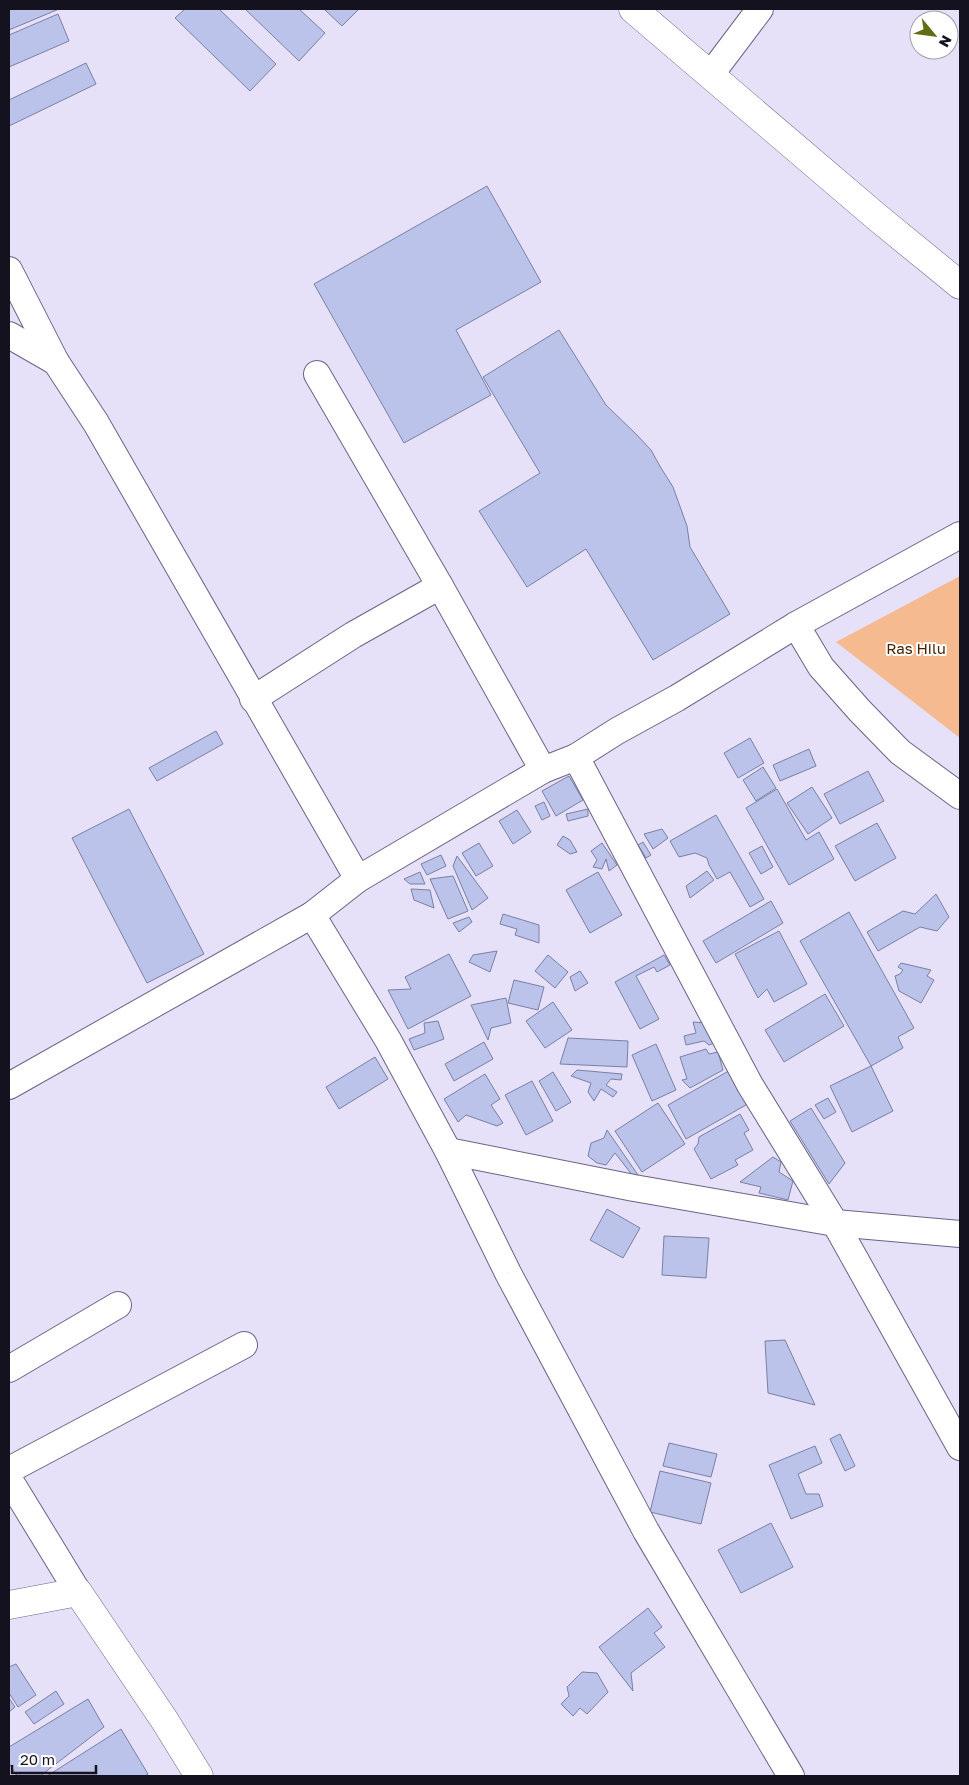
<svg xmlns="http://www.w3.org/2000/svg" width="969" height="1785" font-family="'Golos Text',sans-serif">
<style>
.green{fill:#f6ba91}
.building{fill:#bbc3ea;stroke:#7980a4}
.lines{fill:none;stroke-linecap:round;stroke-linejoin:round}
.street-casing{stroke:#6c6386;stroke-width:28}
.secondary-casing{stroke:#6c6386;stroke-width:29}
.street{stroke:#fff;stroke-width:26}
.secondary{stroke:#fff;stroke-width:28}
.labels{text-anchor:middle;stroke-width:4;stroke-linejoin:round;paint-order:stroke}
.park-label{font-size:15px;fill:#492201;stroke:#fff}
</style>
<rect width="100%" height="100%" fill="#e6e1f9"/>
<!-- green -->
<path class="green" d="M960 576V738L836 642Z"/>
<!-- building -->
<g class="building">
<path d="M9 9H59L9 30Z"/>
<path d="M185 9H219L276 64 250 91 175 18Z"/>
<path d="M245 9H299L325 33 299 61Z"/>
<path d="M324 9H359L342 26Z"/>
<path d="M58 14 69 41 9 67V35Z"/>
<path d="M86 63 96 84 9 126V100Z"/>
<path d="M487 186 541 282 456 330 491 395 404 443 314 284Z"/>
<path d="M559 330 606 405 637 435 651 450 661 468 673 487 687 526 690 547 730 614 653 660 586 549 527 587 479 511 540 473 483 377Z"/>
<path d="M216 731 223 744 157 781 149 768Z"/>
<path d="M750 738 764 763 738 778 724 753Z"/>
<path d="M809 749 816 766 780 781 773 765Z"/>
<path d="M763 767 776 788 756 801 743 780Z"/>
<path d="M868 771 884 801 840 824 824 794Z"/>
<path d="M569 776 583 800 556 816 542 791Z"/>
<path d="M812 787 832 818 808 834 787 803Z"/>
<path d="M777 789 806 840 819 832 834 859 789 885 746 808Z"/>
<path d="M544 802 550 816 542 820 535 806Z"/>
<path d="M129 809 204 954 147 983 72 838Z"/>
<path d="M588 809V816L568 821 566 814Z"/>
<path d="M517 810 531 832 513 844 499 821Z"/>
<path d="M716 815 764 899 750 907 730 872 717 879 709 865 707 858 695 853 679 857 670 841Z"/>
<path d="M877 823 896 858 855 881 835 846Z"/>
<path d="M662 829 668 838 653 849 644 834Z"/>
<path d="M563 836 570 840 577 852 570 854 557 845Z"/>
<path d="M643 842 651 855 646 858 638 845Z"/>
<path d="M479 843 493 866 476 876 462 853Z"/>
<path d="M602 843 617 865 609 871 606 859 602 869 593 867 597 860 591 851Z"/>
<path d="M762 846 773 867 761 874 749 853Z"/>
<path d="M441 855 446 866 427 875 421 864Z"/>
<path d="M457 856 488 898 472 910 453 866Z"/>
<path d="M707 871 714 880 690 898 686 886Z"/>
<path d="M420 872 425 884H410L404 879Z"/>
<path d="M598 872 622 915 590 933 566 890Z"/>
<path d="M453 876 468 911 448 919 430 879Z"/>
<path d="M411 889 430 890 434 908 414 900Z"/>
<path d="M936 894 949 917 937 931 920 927 878 951 867 932 903 911 915 914Z"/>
<path d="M771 901 783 923 716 963 703 941Z"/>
<path d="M849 912 914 1028 898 1037 903 1048 871 1066 800 941Z"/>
<path d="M503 914 539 925V943L515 935 517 929 500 924Z"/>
<path d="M469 917 472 922 459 932 453 923Z"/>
<path d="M779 931 807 984 774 1002 767 989 758 998 735 954Z"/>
<path d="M497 951 490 972 469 962 473 955Z"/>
<path d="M449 954 471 996 408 1029 388 990 411 989 405 977Z"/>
<path d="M548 955 568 972 555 988 535 971Z"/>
<path d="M664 955 670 965 657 972 654 967 636 976 659 1019 640 1029 615 982Z"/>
<path d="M901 963 931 970 927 976 934 980 921 1003 899 991 895 976 900 974 903 970 898 967Z"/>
<path d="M580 971 588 983 575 991 570 977Z"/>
<path d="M514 980 544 987 538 1010 508 1003Z"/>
<path d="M825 994 844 1026 784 1062 765 1030Z"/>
<path d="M506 998 511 1023 491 1028 488 1040 471 1005Z"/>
<path d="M553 1002 572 1030 545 1048 526 1021Z"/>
<path d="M438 1021 444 1039 414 1050 409 1039 425 1033 424 1023Z"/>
<path d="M693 1022 708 1023 717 1042 709 1045 704 1041 686 1045 684 1036 696 1033Z"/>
<path d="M568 1038 628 1041 627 1067 560 1064Z"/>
<path d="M484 1042 493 1059 454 1081 445 1064Z"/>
<path d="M656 1044 676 1090 652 1101 632 1055Z"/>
<path d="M706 1049 709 1054 718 1052 723 1070 690 1088 682 1080 687 1079 680 1057Z"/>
<path d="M375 1057 388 1079 339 1109 326 1087Z"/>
<path d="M871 1066 893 1111 852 1132 830 1086Z"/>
<path d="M734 1068 753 1101 686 1139 668 1105Z"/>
<path d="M577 1070 622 1074 621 1080 611 1079 606 1085 617 1092 613 1097 601 1089 594 1101 588 1092 591 1083 571 1076Z"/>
<path d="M553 1072 571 1102 556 1111 539 1081Z"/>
<path d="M485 1074 500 1099 491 1105 503 1123 497 1126 466 1115 458 1122 444 1099Z"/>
<path d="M532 1081 553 1121 526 1135 505 1095Z"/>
<path d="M828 1098 836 1112 824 1119 815 1105Z"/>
<path d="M658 1103 685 1144 642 1172 615 1131Z"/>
<path d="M811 1108 845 1163 829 1184 790 1121Z"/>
<path d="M740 1114 749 1130 744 1133 753 1150 735 1160 738 1165 711 1179 694 1149 698 1144 699 1137Z"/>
<path d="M607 1130 638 1175 633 1176 615 1153 606 1165 597 1163 588 1156 591 1143 604 1138Z"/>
<path d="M773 1157 781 1162 779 1172 793 1181 788 1200 759 1193 761 1187 740 1182Z"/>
<path d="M607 1209 640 1228 623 1258 590 1240Z"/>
<path d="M664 1236 709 1238 706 1278 662 1275Z"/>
<path d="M785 1340 815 1405 768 1393 765 1341Z"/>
<path d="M840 1434 855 1466 845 1471 830 1439Z"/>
<path d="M669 1443 717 1454 711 1477 663 1466Z"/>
<path d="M815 1446 822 1463 798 1474 806 1494H819L823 1506 791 1519 769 1465Z"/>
<path d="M660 1471 711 1483 701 1524 650 1512Z"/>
<path d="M771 1523 793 1567 741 1593 718 1550Z"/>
<path d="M648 1608 662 1627 654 1633 665 1647 631 1673 633 1691 599 1647Z"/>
<path d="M16 1664 36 1695 18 1707 9 1693V1667Z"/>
<path d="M582 1672 597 1673 608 1692 587 1714 580 1708 573 1716 561 1704 569 1696 567 1687Z"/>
<path d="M56 1691 64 1704 34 1724 25 1712Z"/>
<path d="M9 1698 15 1707 9 1712Z"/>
<path d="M88 1699 104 1727 40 1776H17L9 1763V1747Z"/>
<path d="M121 1729 148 1774 145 1776H47Z"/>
</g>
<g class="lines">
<!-- street casing -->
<g class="street-casing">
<g id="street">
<path d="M711 74 760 9"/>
<path d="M9 270 56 362 96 423 358 879"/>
<path d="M9 335 56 362"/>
<path d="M317 374 440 586 543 770"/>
<path d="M796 625 821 667 860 711 900 752 960 796"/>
<path d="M253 699 353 635 440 586"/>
<path d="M576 757 750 1085 835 1223 960 1447"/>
<path d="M312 915 388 1040 448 1151 508 1273 646 1531 791 1776"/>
<path d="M9 1086 312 915 358 879 543 770 576 757 617 731 677 698 796 625 960 535"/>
<path d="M448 1151 634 1188 835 1223 960 1234"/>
<path d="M9 1369 118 1305"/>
<path d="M9 1470 244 1345"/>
<path d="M9 1479 78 1592"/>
</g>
</g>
<!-- secondary casing -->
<g class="secondary-casing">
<g id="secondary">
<path d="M633 9 878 218 960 285"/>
<path d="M9 1605 78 1592 165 1721 199 1776"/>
</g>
</g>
<!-- street -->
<use href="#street" class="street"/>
<!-- secondary -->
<use href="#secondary" class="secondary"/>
</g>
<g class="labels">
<!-- park labels -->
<g class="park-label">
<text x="916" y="654">Ras Hilu</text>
</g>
</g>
<!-- border -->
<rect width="969" height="1785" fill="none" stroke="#15121f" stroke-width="20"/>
<!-- north arrow -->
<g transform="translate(934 35) rotate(119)"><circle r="24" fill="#ffffff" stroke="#a1a0a5"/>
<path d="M0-4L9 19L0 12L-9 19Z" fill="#646d14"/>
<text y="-8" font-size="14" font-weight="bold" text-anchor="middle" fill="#15121f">N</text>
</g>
<!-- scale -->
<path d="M12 1765v8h84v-8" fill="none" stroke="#15121f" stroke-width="2.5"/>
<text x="20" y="1765" font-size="15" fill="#15121f" stroke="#ffffff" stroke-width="4" paint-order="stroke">20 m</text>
</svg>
